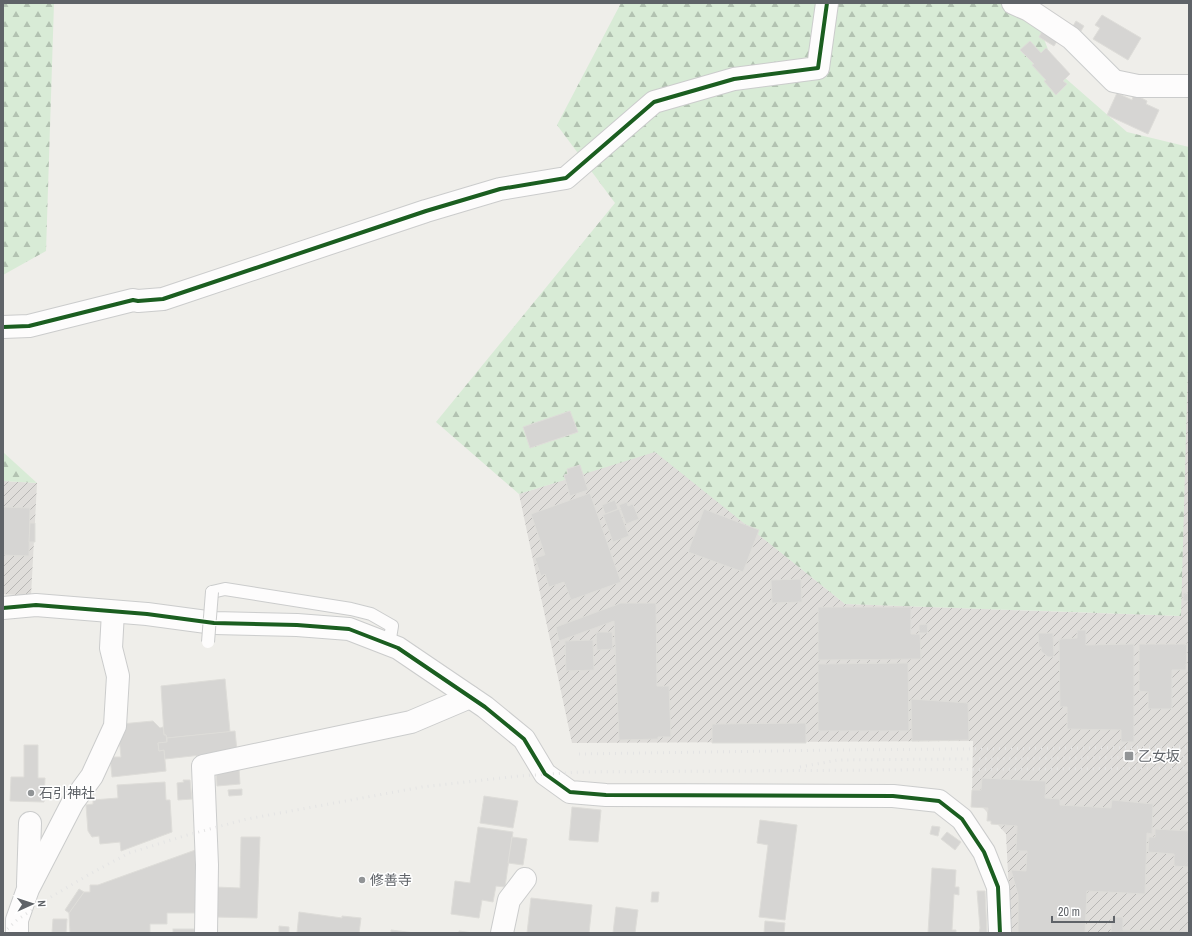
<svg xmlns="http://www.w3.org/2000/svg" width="1192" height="936" font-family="'Archivo Narrow','Noto Sans JP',sans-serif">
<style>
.industrial{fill:url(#industrial-furrows)}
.forest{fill:url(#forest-firs)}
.building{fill:#d6d5d3;stroke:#deddd9}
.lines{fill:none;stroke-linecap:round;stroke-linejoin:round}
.service-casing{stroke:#cbcccc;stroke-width:14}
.minor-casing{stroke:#cbcccc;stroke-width:24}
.tertiary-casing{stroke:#cbcccc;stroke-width:24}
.service{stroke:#fdfcfc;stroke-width:12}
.minor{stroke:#fdfcfc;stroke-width:22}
.tertiary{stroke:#fdfcfc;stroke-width:22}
.rail{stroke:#e4e4e4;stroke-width:3;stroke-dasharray:1 5;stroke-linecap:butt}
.service-bridge-casing{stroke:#cbcccc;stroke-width:14;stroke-linecap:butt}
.service-bridge{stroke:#fdfcfc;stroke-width:12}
.cycleway-casing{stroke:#fff;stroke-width:6}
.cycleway{stroke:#1b5e20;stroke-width:4}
.poi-dot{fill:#919496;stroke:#fff;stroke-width:1.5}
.labels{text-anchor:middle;stroke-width:3;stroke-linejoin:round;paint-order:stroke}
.poi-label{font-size:14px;fill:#5f6368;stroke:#fff;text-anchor:start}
</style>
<defs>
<pattern id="industrial-furrows" width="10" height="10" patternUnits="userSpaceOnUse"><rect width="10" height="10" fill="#dfddda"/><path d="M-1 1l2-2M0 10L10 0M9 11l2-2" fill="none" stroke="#b8b7b5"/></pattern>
<pattern id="forest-firs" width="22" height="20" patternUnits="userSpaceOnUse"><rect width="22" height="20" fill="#d8ebd6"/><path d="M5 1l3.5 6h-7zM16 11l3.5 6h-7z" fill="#b2c2b1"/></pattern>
</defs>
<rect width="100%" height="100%" fill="#efeeea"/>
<!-- industrial -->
<g class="industrial">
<path d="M1188 325 1189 933H1011L1006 834 972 795 973 741 572 743 519 494 655 451 845 604 1180 616Z"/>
<path d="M3 481 37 483 31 596 3 594Z"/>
</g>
<!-- forest -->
<g class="forest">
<path d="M3 3H54L46 251 3 275Z"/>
<path d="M621 3H1030L1056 70 1127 132 1189 147V326L1181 616 845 604 655 452 519 494 436 422 615 203 557 125Z"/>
<path d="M3 452 37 483 3 481Z"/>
</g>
<!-- building -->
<g class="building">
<path d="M1102 15 1141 38 1128 60 1093 39 1100 28 1095 25Z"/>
<path d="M1076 21 1084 26 1081 31 1073 26Z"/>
<path d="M1045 26 1061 35 1054 46 1039 37Z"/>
<path d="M1030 41 1041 53 1046 48 1070 74 1063 81 1067 84 1056 95 1044 81 1046 80 1032 65 1034 64 1020 50Z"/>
<path d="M1117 93 1132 100 1134 94 1147 101 1146 104 1159 110 1148 134 1107 115Z"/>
<path d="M570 411 578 432 530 448 523 427Z"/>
<path d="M580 465 588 490 570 496 564 475 568 474 567 469Z"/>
<path d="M590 493 621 582 571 600 564 582 549 587 545 574 541 576 535 558 545 555 531 514Z"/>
<path d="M615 500 618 509 605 514 602 505Z"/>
<path d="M627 502 628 506 633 504 639 519 626 524 619 505Z"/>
<path d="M3 507 30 508 29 556 3 555Z"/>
<path d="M619 509 629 536 613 542 603 515Z"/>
<path d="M704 509 759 530 743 572 688 552Z"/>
<path d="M30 523H35V542H29Z"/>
<path d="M801 579 802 602 772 603 771 580Z"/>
<rect x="1183" y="593" width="6" height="8"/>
<path d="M621 603H656L657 686H669L671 737H658V739L619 740 614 621 559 641 556 627Z"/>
<path d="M818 607H911V634H920L921 659 818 660Z"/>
<path d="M927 624 928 633H919V625Z"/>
<path d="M1077 630H1086V645L1134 644V742H1121V730L1067 729V707H1060L1059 639 1077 638Z"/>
<path d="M596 632H612L613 649 597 650Z"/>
<path d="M1038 633H1053L1054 657H1048L1041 651V647H1039Z"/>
<path d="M593 640 594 670 566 671 565 641Z"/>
<path d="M1139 644H1187L1186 670H1172V709H1148V692L1139 691Z"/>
<path d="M908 663 909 731H818V664Z"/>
<path d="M225 679 230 732 167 738 166 735H164L161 686Z"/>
<path d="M911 699 968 703 969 740 912 741Z"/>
<path d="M153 721 160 728 163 727 164 735H166L167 742 158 743 159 751 164 750 166 771 112 777 110 757H121L119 736 121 724Z"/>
<path d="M806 723V743H712V724Z"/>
<path d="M235 731 237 751 165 759 164 750 159 751 158 743 167 742V738Z"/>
<path d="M24 745H38V778H45L44 802 10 801 11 777H24Z"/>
<path d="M239 769 240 784 217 786 216 770Z"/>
<path d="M982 778 1046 781 1045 798 1060 799V805L1111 808 1112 800 1153 804 1152 834 1147 833 1145 894 1087 891 1085 933H1018V895L1011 870 1026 871 1027 851H1016L1017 826 991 824V821H987L988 808 971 807 972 790H981Z"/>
<path d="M183 780H190L192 799 178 800 177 783 184 782Z"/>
<path d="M165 782 166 800H170L172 832 121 851 120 842 100 844 99 836 92 837 88 831 86 805 93 804V800L118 798 117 785Z"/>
<path d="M242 789V795L229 796 228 790Z"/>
<path d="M484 796 518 801 513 828 480 823Z"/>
<path d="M572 807 601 810 598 842 569 840Z"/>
<path d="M760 820 797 825 785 920 759 917 768 845 757 843Z"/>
<path d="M932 826 940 827 938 836 930 834Z"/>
<path d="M478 827 513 832 505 887 496 886 493 902 482 900 479 918 451 914 455 881 470 883Z"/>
<path d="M1155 829 1189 831V867L1174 866V854L1148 852 1149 837H1155Z"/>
<path d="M947 832 961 842 955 850 941 839Z"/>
<path d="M241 837H260L257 918 214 917 215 887 240 888Z"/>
<path d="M512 837 527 839 523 865 508 863Z"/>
<path d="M201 848V913H167V924H150V933H70L69 913 84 892H90V885H98Z"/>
<path d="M932 868 956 870 955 887H959V895L954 894 952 930H956V933H928Z"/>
<path d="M79 889 84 892 69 913 65 910Z"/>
<path d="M977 891H985L987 933H979L980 928Z"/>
<path d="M652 892H659L658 902H651Z"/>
<path d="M531 898 592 905 589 933H527Z"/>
<path d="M616 907 638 910 635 933H613Z"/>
<path d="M299 912 342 918V916L361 918 359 933H297Z"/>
<path d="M1111 917H1123V930L1189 931V933H1111Z"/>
<path d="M53 919H67L66 933H52Z"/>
<path d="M765 921 785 923 784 933H764Z"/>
<path d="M279 926 289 927V933H279Z"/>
<rect x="173" y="929" width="29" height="4"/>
<path d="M391 930 415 933H391Z"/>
<path d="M459 931 473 933H459Z"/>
</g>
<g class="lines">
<!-- service casing -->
<g class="service-casing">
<path id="service" d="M212 592 225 589 351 609 371 614 392 626 389 644"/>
</g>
<!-- minor casing -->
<g class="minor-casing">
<g id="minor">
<path d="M1013 3 1029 10 1071 38 1114 81 1138 86H1189"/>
<path d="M3 327 29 326 133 300 138 301 163 299 426 211 500 189 566 178 654 102 734 79 818 68 827 3"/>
<path d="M28 884 30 823"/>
<path d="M17 933V920L28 889 73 802 92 776 115 726 118 676 111 648 113 612"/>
<path d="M206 933 207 865 203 766 411 722 470 697"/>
<path d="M502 933 509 900 525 879"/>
</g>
</g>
<!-- tertiary casing -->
<g class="tertiary-casing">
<path id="tertiary" d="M3 608 36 605 147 614 214 623 297 625 349 629 398 648 485 707 524 739 545 774 570 792 606 795 893 796 939 801 962 819 984 852 998 887 1000 933"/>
</g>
<!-- service -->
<use href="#service" class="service"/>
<!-- minor -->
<use href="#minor" class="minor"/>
<!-- tertiary -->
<use href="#tertiary" class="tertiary"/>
<!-- rail -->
<g class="rail">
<path d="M579 754 838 750 1189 747"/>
<path d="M800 767 838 760 1189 757"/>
<path d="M3 933 17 920 51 897 88 875 129 853 184 836 247 819 422 787 519 776 581 772 1189 768"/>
</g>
<!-- service-bridge casing -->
<g class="service-bridge-casing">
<path id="service-bridge" d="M208 642 212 592"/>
</g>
<!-- service-bridge -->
<use href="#service-bridge" class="service-bridge"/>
<!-- cycleway casing -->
<g class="cycleway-casing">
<g id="cycleway">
<path d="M3 327 29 326 133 300 138 301 163 299 426 211 500 189 566 178 654 102 734 79 818 68 827 3"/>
<path d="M3 608 36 605 147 614 214 623 297 625 349 629 398 648 485 707 524 739 545 774 570 792 606 795 893 796 939 801 962 819 984 852 998 887 1000 933"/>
</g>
</g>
<!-- cycleway -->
<use href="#cycleway" class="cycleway"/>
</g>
<!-- markers -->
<g class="poi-dot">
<rect x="1124" y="751" width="10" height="10" rx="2"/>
<circle cx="31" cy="793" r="4"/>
<circle cx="362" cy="880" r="4"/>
</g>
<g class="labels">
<!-- poi labels -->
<g class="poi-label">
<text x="1138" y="761">乙女坂</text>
<text x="39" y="798">石引神社</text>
<text x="370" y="885">修善寺</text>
</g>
</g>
<!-- border -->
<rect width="1192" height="936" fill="none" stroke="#5f6368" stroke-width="8"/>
<!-- north arrow -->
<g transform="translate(32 904) rotate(87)" stroke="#ffffff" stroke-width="3" paint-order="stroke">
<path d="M0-3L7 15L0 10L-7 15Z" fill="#5f6368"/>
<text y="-6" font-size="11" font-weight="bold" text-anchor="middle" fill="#5f6368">N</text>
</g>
<!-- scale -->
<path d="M1052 916v6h62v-6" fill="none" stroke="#5f6368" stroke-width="2"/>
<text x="1058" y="916" font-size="12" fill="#5f6368" stroke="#ffffff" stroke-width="3" paint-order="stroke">20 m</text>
</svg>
